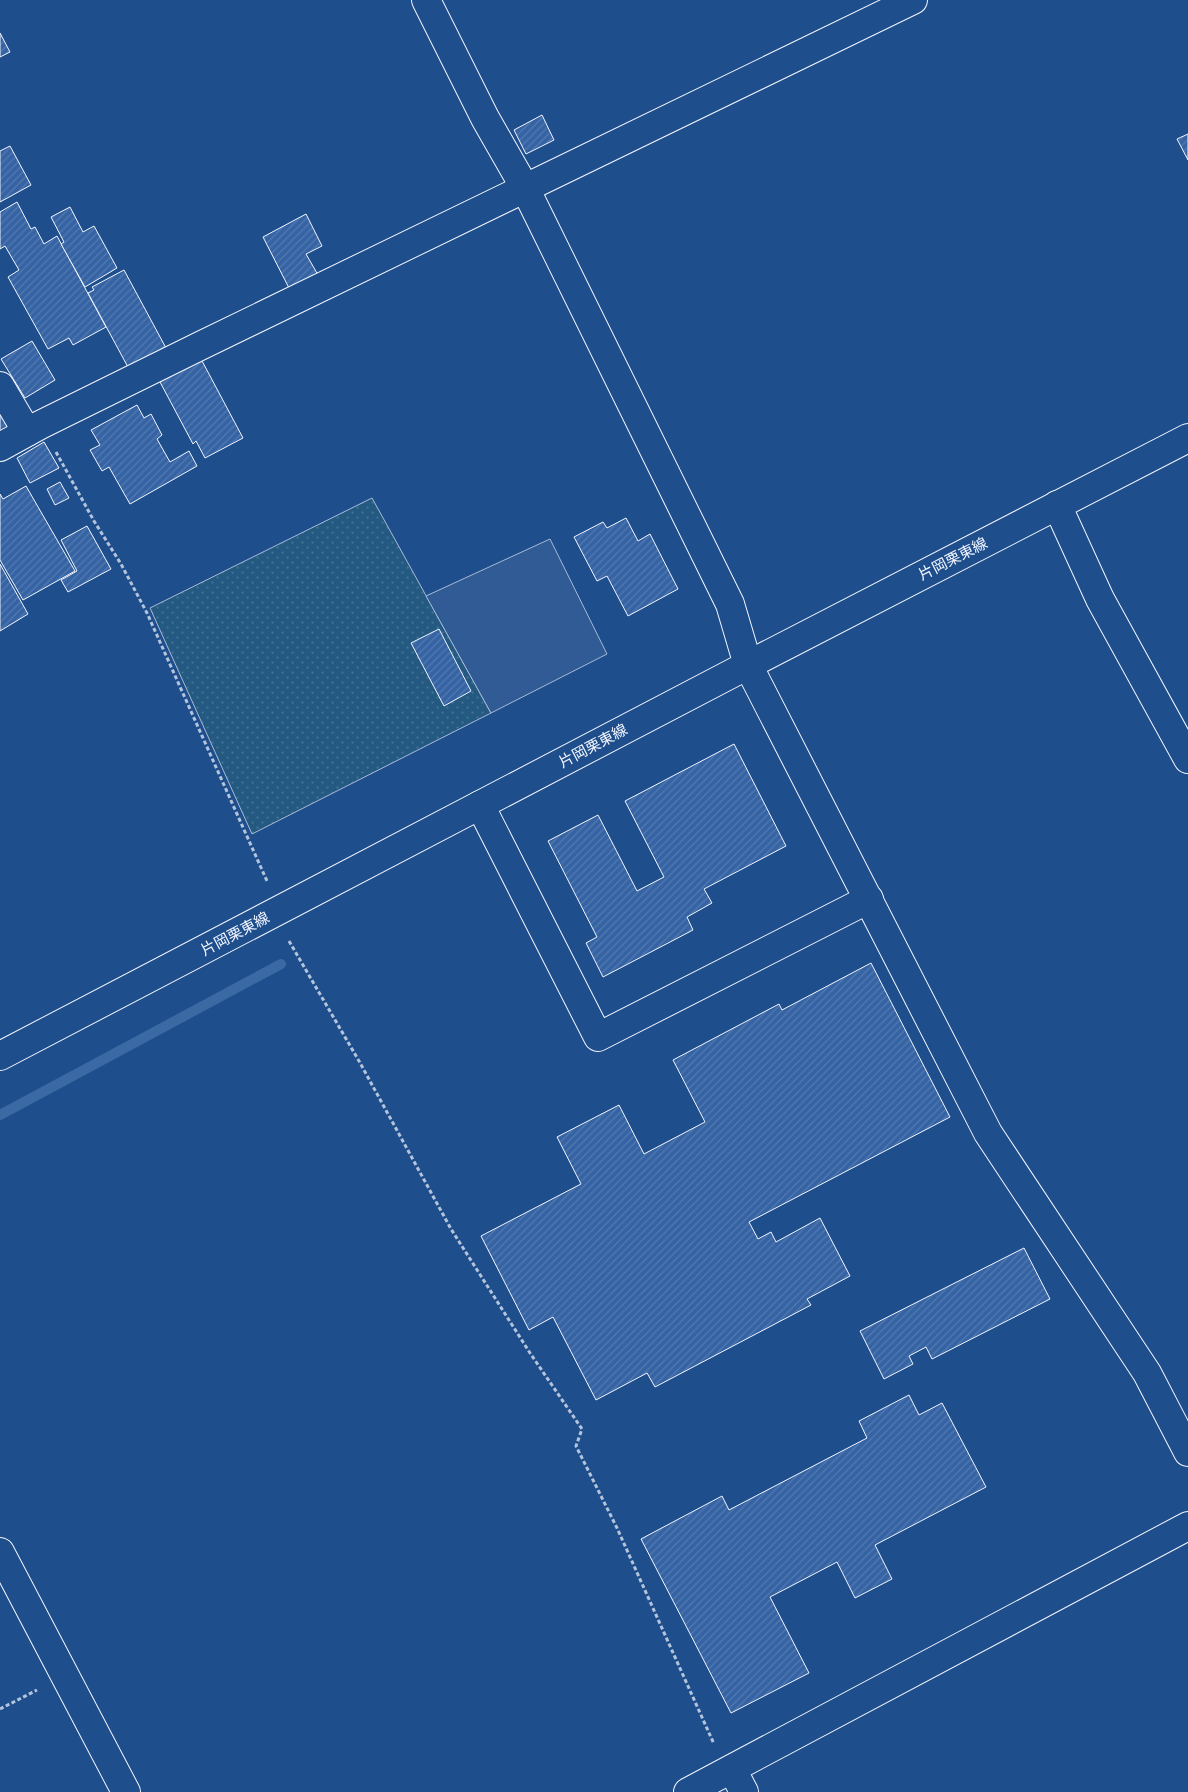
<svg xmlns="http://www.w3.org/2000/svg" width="1188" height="1792" font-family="'Source Sans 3','Noto Sans JP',sans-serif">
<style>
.grass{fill:url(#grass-dots);stroke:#a8bbd7}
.parking{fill:#305b95;stroke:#a8bbd7}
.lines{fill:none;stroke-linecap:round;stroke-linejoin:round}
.stream{stroke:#3b69a3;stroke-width:10}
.building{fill:url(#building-hatch);stroke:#f2f6ff}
.minor-casing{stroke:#f2f6ff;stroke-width:30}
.major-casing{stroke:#f2f6ff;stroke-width:30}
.path{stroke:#b3c4dc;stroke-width:3;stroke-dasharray:4 2.5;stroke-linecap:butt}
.minor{stroke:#1f4e8c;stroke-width:28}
.major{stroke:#1f4e8c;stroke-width:28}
.labels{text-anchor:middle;stroke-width:4;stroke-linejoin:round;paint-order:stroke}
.street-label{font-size:15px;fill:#f2f6ff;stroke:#1f4e8c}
</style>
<defs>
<pattern id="grass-dots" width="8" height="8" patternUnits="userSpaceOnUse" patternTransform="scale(1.25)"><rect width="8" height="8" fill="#245a82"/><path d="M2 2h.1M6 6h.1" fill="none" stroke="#447295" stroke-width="1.8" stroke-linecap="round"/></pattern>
<pattern id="building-hatch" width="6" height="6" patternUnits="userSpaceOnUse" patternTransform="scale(1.25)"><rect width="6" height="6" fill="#3563a3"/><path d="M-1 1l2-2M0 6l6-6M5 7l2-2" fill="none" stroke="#537ab1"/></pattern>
</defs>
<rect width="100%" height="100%" fill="#1f4e8c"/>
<!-- grass -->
<path class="grass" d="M372 498 491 713 252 834 150 608Z"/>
<!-- parking -->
<path class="parking" d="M550 539 607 654 491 713 426 596Z"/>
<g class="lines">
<!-- stream -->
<path class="stream" d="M0 1115 281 964"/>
</g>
<!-- building -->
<g class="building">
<path d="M0 33 10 52 0 57Z"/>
<path d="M542 115 554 140 526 154 514 130Z"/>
<path d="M1188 134V160L1177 139Z"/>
<path d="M10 146 31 185 0 202V151Z"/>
<path d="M17 202 31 229 35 227 44 244 57 236 106 327 73 345 69 338 48 349 8 277 19 270 5 246 0 249V212Z"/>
<path d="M70 207 83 232 94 226 117 268 85 287 61 244 64 242 51 217Z"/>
<path d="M306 214 322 246 306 254 318 275 290 290 263 237Z"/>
<path d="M124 270 166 348 129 369 88 293 94 290 92 287Z"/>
<path d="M32 341 55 380 25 398 1 359Z"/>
<path d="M201 359 243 438 205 458 196 441 193 444 160 382Z"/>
<path d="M0 401 16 430 0 439Z"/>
<path d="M137 405 144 418 151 414 162 435 157 439 170 462 189 451 197 466 130 504 109 467 102 471 90 450 100 445 91 430Z"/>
<path d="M44 442 59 468 30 483 17 458Z"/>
<path d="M60 482 69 498 55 505 47 489Z"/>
<path d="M26 486 75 571 23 600 0 560V494L3 499Z"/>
<path d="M626 518 638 541 650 534 678 589 628 616 607 576 597 581 574 537 603 522 607 528Z"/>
<path d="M87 526 111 569 68 592 61 580 77 571 61 540Z"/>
<path d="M0 564 28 614 0 631Z"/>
<path d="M439 629 471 691 444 706 411 643Z"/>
<path d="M734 744 786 846 704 889 712 903 687 917 693 930 603 977 586 943 597 937 548 841 598 815 637 891 664 877 625 801Z"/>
<path d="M871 963 950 1117 749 1222 758 1239 771 1232 776 1242 820 1218 850 1276 807 1299 811 1305 655 1387 647 1373 596 1400 553 1317 529 1330 481 1236 581 1184 557 1137 619 1105 644 1154 705 1122 673 1060 779 1004 782 1010Z"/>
<path d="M1024 1248 1050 1299 932 1359 926 1347 909 1356 913 1364 884 1379 860 1331Z"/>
<path d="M909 1395 919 1415 942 1403 986 1487 875 1545 892 1579 855 1598 837 1562 770 1597 809 1673 731 1713 641 1539 722 1496 729 1510 867 1438 859 1421Z"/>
</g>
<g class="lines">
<!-- minor casing -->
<g class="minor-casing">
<g id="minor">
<path d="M426 0 485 118 525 188 730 604 748 665 988 1133 1147 1373 1188 1452"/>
<path d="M0 386 27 432"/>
<path d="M0 447 40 425 202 345 913 0"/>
<path d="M1057 505 1100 599 1188 759"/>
<path d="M480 805 598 1037 869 899"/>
<path d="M0 1552 126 1792"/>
<path d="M732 1769 744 1792"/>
<path d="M688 1792 1188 1526"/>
</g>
</g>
<!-- major casing -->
<g class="major-casing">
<path id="major" d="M0 1056 748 665 1188 438"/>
</g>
<!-- path -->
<g class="path">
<path d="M56 452 94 521 121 564 147 613 267 881"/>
<path d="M289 941 359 1061 451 1229 530 1353 582 1429 576 1446 617 1528 714 1744"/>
<path d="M0 1709 37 1690"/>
</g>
<!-- minor -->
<use href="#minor" class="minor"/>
<!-- major -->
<use href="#major" class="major"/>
</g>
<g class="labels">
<!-- street labels -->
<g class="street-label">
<text transform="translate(953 559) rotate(-27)" y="5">片岡栗東線</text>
<text transform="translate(593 746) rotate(-28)" y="5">片岡栗東線</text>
<text transform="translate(235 934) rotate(-28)" y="5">片岡栗東線</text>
</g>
</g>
</svg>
